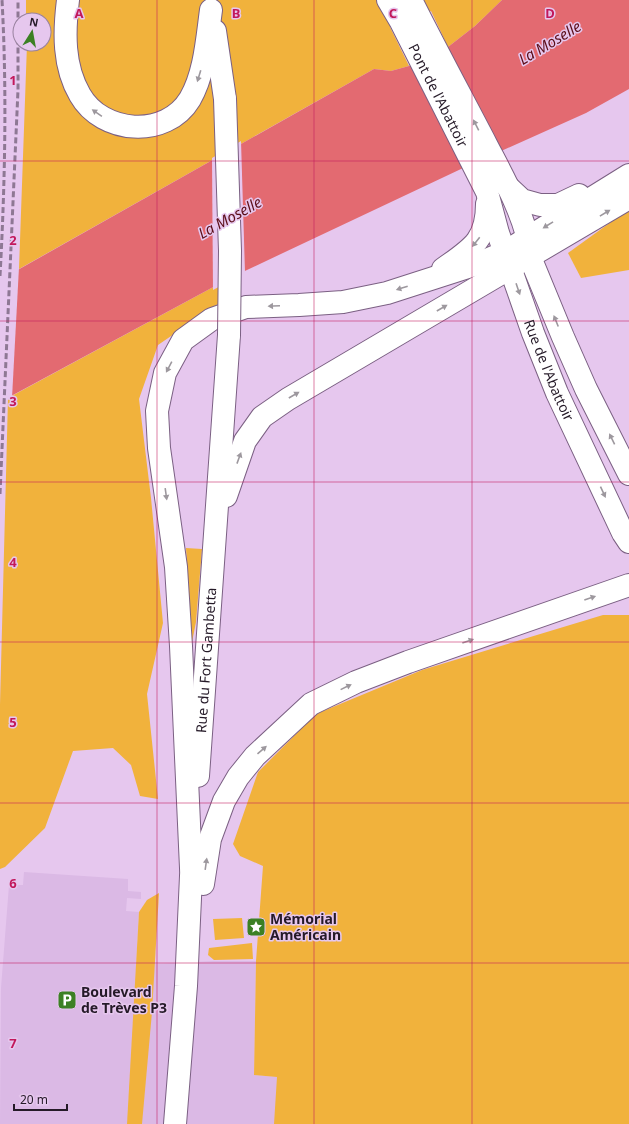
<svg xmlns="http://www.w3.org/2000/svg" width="629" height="1124" font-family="'Noto Sans',sans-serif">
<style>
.built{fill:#dbb9e5}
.green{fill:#f1b23c}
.water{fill:#e36a71}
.pier{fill:#e6c7ee}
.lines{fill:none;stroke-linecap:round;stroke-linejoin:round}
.major-casing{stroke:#7b6083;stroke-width:24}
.major{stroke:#fff;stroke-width:22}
.rail{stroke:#8e7894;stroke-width:3;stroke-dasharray:6 3;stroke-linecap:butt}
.major-bridge-casing{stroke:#7b6083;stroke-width:24;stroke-linecap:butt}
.major-bridge{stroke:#fff;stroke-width:22}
.oneway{fill:#9d989e}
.grid{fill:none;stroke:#c2185b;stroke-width:1;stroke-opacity:0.55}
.labels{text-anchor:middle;stroke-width:3;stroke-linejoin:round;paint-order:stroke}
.street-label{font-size:14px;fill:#251a28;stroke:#e6c7ee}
.poi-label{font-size:14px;font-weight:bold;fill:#251a28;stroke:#e6c7ee;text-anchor:start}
.water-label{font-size:15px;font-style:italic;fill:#5b0e19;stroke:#e6c7ee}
.grid-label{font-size:13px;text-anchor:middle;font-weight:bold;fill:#c2185b;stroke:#e6c7ee;stroke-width:3;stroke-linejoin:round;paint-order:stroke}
</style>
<rect width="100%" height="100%" fill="#e6c7ee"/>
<!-- built -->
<path class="built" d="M24 872 128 879V891L141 892V899L127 898 126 911 139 912 136 965 213 961H256L254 1075 277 1077 290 1124H0L1 988 9 885H23Z"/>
<!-- green -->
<g class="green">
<path d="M26 0H502L475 26 448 47 431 11 390 27 409 66 391 71 374 69 19 269 27 44H44V20H26Z"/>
<path d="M629 209V270L581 278 568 253Z"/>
<path d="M230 278 228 297 158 345 139 399 151 498 163 623 147 694 158 799 140 796 131 765 113 748 73 751 45 828 5 867 0 869V705L8 398Z"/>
<path d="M186 548 202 549 196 622 192 642Z"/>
<path d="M603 615H629V1124H274L277 1077 254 1075 256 961 263 866 240 856 233 844 258 772 316 714 422 670Z"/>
<path d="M159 893 152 1012 142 1124H127L139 912 147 900Z"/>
<path d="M242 918 244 938 215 940 213 919Z"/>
<path d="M252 943 253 959 214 960 208 955 209 948Z"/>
</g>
<!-- water -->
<path class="water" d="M502 0H629V89L586 113 461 169 230 278 0 402V280L374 69 391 71 409 66 448 47 475 26Z"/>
<!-- pier -->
<g class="pier">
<path d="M241 141 245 273 213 290 212 158Z"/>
<path d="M19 267 12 398 0 404V278Z"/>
</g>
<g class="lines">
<!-- major casing -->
<g class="major-casing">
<g id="major">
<path d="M68 0C64 32 63 66 80 95 102 134 166 139 190 99 205 73 207 39 211 10"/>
<path id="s1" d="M388 0 401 22 487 192 498 233 533 333 557 393 623 533 629 542"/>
<path d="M411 0C435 48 461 96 486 144 502 175 526 217 530 251"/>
<path d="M215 31 225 99"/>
<path d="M507 186 522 200 540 205H558L579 195"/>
<path d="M523 245 530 257 563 337 586 389 629 474"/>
<path d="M443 269C471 249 487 241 487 204"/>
<path d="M226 496 245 441 262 417 288 399 629 198"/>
<path id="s2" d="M198 776 229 335"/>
<path d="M191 868 181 646 176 567 159 448 157 411 165 373 183 340 212 319 246 307 299 305 343 302 387 293 477 264 505 252 521 242 629 175"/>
<path d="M203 884 210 839 224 801 238 777 255 756 311 704 356 682 408 662 629 585"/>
<path d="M175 1124 186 986 192 854"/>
</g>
</g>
<!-- major -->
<use href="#major" class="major"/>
<!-- rail -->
<g class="rail">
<path d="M0 276C5 184 7 92 2 0"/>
<path d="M0 494 18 90V0"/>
</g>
<!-- major-bridge casing -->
<g class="major-bridge-casing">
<path id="major-bridge" d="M225 99 230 251 229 335"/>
</g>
<!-- major-bridge -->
<use href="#major-bridge" class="major-bridge"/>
</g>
<!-- one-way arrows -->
<defs><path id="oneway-solid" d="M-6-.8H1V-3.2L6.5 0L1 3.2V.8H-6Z"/></defs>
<g class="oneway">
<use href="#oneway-solid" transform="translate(199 76) rotate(107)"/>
<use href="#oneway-solid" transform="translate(97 113) rotate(-145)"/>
<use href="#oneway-solid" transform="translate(476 125) rotate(-117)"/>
<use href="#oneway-solid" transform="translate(605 213) rotate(-31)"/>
<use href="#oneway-solid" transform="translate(548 225) rotate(148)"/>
<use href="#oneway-solid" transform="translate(476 242) rotate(128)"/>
<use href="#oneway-solid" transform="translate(402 288) rotate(162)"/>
<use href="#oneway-solid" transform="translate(518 289) rotate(71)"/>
<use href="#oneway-solid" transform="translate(274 306) rotate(178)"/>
<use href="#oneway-solid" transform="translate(442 308) rotate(-30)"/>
<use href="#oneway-solid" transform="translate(556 321) rotate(-112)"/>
<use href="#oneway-solid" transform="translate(169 367) rotate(118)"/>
<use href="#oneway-solid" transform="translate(294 395) rotate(-30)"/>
<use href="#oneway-solid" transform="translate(612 439) rotate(-116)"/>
<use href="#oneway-solid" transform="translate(239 458) rotate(-70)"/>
<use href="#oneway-solid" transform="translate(603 492) rotate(65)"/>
<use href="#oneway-solid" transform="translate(166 494) rotate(82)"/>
<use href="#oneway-solid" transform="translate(590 598) rotate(-19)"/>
<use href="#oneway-solid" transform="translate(468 641) rotate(-19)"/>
<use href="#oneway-solid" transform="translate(346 687) rotate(-26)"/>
<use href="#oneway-solid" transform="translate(262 750) rotate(-41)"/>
<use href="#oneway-solid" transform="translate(206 864) rotate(-82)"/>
</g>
<!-- grid -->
<path class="grid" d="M157 0V1124M314 0V1124M472 0V1124M0 161H629M0 321H629M0 482H629M0 642H629M0 803H629M0 963H629"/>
<!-- icons -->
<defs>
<g id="sight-square" transform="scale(1)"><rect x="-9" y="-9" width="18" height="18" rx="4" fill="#3c8024" stroke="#e6c7ee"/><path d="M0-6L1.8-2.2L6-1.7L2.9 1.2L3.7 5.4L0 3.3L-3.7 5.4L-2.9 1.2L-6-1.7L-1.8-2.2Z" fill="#fff"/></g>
<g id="parking-square" transform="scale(1)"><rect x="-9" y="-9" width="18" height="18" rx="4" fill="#3c8024" stroke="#e6c7ee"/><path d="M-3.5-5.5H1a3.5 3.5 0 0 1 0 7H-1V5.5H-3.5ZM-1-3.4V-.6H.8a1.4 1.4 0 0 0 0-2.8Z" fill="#fff"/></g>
</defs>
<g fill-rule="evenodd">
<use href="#sight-square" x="256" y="927"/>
<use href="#parking-square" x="67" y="1000"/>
</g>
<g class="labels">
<!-- street labels -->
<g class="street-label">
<text dy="5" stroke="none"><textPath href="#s1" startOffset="108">Pont de l'Abattoir</textPath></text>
<text dy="5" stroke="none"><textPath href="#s1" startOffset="405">Rue de l'Abattoir</textPath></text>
<text dy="5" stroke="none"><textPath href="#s2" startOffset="116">Rue du Fort Gambetta</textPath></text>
</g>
<!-- poi labels -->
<g class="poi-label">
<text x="270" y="924">Mémorial<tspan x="270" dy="16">Américain</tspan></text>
<text x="81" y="997">Boulevard<tspan x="81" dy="16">de Trèves P3</tspan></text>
</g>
<!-- water labels -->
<g class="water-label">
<text transform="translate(550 43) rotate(-31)" y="5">La Moselle</text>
<text transform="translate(230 218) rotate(-29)" y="5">La Moselle</text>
</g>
</g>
<g class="grid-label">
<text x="79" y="18">A</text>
<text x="236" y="18">B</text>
<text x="393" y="18">C</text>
<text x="550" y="18">D</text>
<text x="13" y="85">1</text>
<text x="13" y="245">2</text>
<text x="13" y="406">3</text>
<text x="13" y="567">4</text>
<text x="13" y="727">5</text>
<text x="13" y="888">6</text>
<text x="13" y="1048">7</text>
</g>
<!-- north arrow -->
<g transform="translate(32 32) rotate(11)"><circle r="19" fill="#e6c7ee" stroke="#99829f"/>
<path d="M0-3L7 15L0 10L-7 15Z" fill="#3c8024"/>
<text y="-6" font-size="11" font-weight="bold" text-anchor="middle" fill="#251a28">N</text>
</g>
<!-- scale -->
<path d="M14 1104v6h53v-6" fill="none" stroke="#251a28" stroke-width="2"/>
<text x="20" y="1104" font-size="12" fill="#251a28" stroke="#e6c7ee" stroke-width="3" paint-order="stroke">20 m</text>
</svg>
